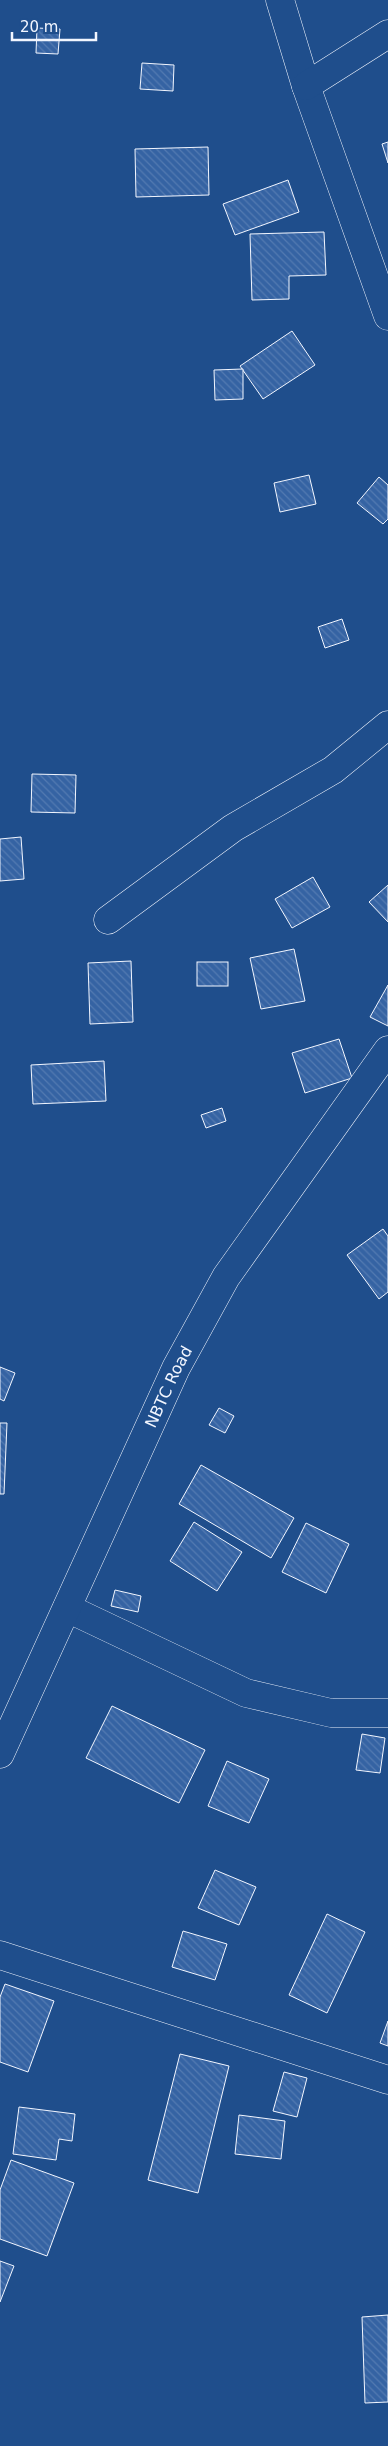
<svg xmlns="http://www.w3.org/2000/svg" width="388" height="2446" font-family="'DejaVu Sans',sans-serif">
<style>
.building{fill:url(#building-back-hatch);stroke:#f2f6ff}
.lines{fill:none;stroke-linecap:round;stroke-linejoin:round}
.minor-casing{stroke:#f2f6ff;stroke-width:29}
.minor{stroke:#1f4e8c;stroke-width:28}
.labels{text-anchor:middle;stroke-width:4;stroke-linejoin:round;paint-order:stroke}
.street-label{font-size:16px;fill:#f2f6ff;stroke:#1f4e8c}
</style>
<defs>
<pattern id="building-back-hatch" width="6" height="6" patternUnits="userSpaceOnUse" patternTransform="scale(1.25)"><rect width="6" height="6" fill="#3563a3"/><path d="M-1 5l2 2M0 0l6 6M5-1l2 2" fill="none" stroke="#537ab1"/></pattern>
</defs>
<rect width="100%" height="100%" fill="#1f4e8c"/>
<!-- building -->
<g class="building">
<path d="M37 28 60 29 58 54 36 53Z"/>
<path d="M142 63 174 65 173 91 140 89Z"/>
<path d="M388 142V163L382 144Z"/>
<path d="M208 147 209 195 136 197 135 149Z"/>
<path d="M288 180 299 212 235 235 223 204Z"/>
<path d="M324 232 326 275 289 276V299L252 300 250 234Z"/>
<path d="M292 331 315 365 263 399 240 366Z"/>
<path d="M243 369V399L215 400 214 370Z"/>
<path d="M309 475 316 504 280 512 274 483Z"/>
<path d="M379 477 388 485V519L383 524 357 503Z"/>
<path d="M342 619 349 640 325 648 318 627Z"/>
<path d="M32 774 76 775 75 813 31 812Z"/>
<path d="M21 837 24 879 0 881V839Z"/>
<path d="M313 877 330 907 292 928 275 899Z"/>
<path d="M388 885V922L369 902Z"/>
<path d="M294 949 305 1001 261 1009 250 958Z"/>
<path d="M131 961 133 1022 90 1024 88 963Z"/>
<rect x="197" y="962" width="31" height="24"/>
<path d="M388 985V1026L370 1017Z"/>
<path d="M339 1039 352 1078 305 1093 292 1053Z"/>
<path d="M104 1061 106 1101 33 1104 31 1065Z"/>
<path d="M222 1108 226 1121 206 1128 201 1115Z"/>
<path d="M383 1229 388 1236V1292L379 1299 347 1255Z"/>
<path d="M0 1367 15 1373 4 1401 0 1399Z"/>
<path d="M219 1408 234 1416 225 1433 209 1425Z"/>
<path d="M0 1423H7L4 1494H0Z"/>
<path d="M201 1465 294 1518 271 1558 179 1504Z"/>
<path d="M194 1522 242 1552 217 1591 170 1561Z"/>
<path d="M306 1523 349 1544 326 1593 282 1572Z"/>
<path d="M115 1590 141 1596 138 1612 111 1606Z"/>
<path d="M112 1706 205 1750 179 1803 86 1758Z"/>
<path d="M362 1734 385 1738 380 1773 356 1770Z"/>
<path d="M227 1761 269 1779 249 1823 208 1806Z"/>
<path d="M215 1870 256 1887 239 1925 198 1908Z"/>
<path d="M327 1914 365 1932 327 2013 289 1995Z"/>
<path d="M183 1931 227 1944 215 1980 172 1967Z"/>
<path d="M5 1984 54 2001 28 2072 0 2062V1997Z"/>
<path d="M388 2021V2046L380 2043Z"/>
<path d="M180 2054 229 2066 198 2193 148 2180Z"/>
<path d="M284 2072 307 2078 297 2117 273 2111Z"/>
<path d="M19 2107 75 2114 72 2141 59 2139 56 2160 13 2154Z"/>
<path d="M239 2115 285 2121 281 2159 235 2154Z"/>
<path d="M11 2160 74 2183 47 2256 0 2239V2190Z"/>
<path d="M0 2261 14 2266 0 2302Z"/>
<path d="M388 2315V2402L365 2403 362 2317Z"/>
</g>
<g class="lines">
<!-- minor casing -->
<g class="minor-casing">
<g id="minor">
<path d="M280 0 306 86 388 316"/>
<path d="M306 86 388 34"/>
<path d="M108 920 233 828 333 770 388 725"/>
<path d="M67 1608 246 1693 331 1713H388"/>
<path id="s1" d="M0 1754 176 1368 226 1277 388 1050"/>
<path d="M0 1955 388 2080"/>
</g>
</g>
<!-- minor -->
<use href="#minor" class="minor"/>
</g>
<g class="labels">
<!-- street labels -->
<g class="street-label">
<text dy="6" stroke="none"><textPath href="#s1" startOffset="404">NBTC Road</textPath></text>
</g>
</g>
<!-- scale -->
<path d="M12 32v8h84v-8" fill="none" stroke="#f2f6ff" stroke-width="2.5"/>
<text x="20" y="32" font-size="15" fill="#f2f6ff" stroke="#1f4e8c" stroke-width="4" paint-order="stroke">20 m</text>
</svg>
